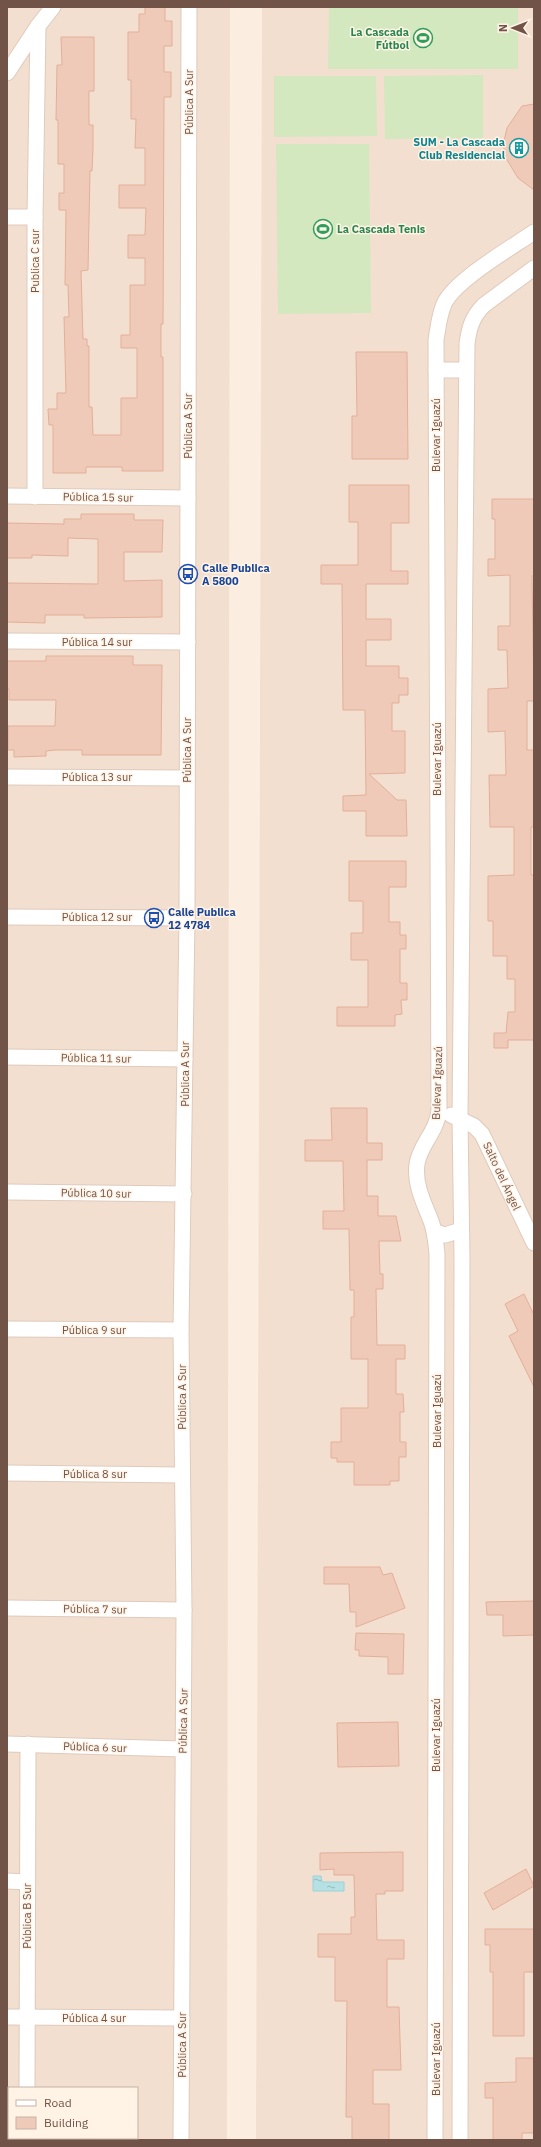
<svg xmlns="http://www.w3.org/2000/svg" width="541" height="2147" font-family="'IBM Plex Sans',sans-serif">
<style>
.residential{fill:#f3dfcf;fill-rule:evenodd}
.pitch{fill:#d3e8bf}
.water{fill:url(#water-ripples);stroke:#9cd1d5}
.building{fill:#f0cab8;stroke:#e2af99}
.lines{fill:none;stroke-linecap:round;stroke-linejoin:round}
.minor-casing{stroke:#dfcabc;stroke-width:17}
.minor{stroke:#fff;stroke-width:15}
.labels{text-anchor:middle;stroke-width:3;stroke-linejoin:round;paint-order:stroke}
.leisure-label{font-size:11px;font-weight:bold;fill:#27864d;stroke:#fff3e6;text-anchor:end}
.street-label{font-size:11px;fill:#715348;stroke:#fff3e6}
.culture-label{font-size:11px;font-weight:bold;fill:#0d838f;stroke:#fff3e6;text-anchor:end}
.transit-label{font-size:11px;font-weight:bold;fill:#164399;stroke:#fff3e6;text-anchor:start}
</style>
<defs>
<pattern id="water-ripples" width="26" height="14" patternUnits="userSpaceOnUse"><rect width="26" height="14" fill="#b6e1e4"/><path d="M2 4q2-2 4 0t4 0M15 11q2-2 4 0t4 0" fill="none" stroke="#98b9bb"/></pattern>
</defs>
<rect width="100%" height="100%" fill="#fbeee0"/>
<!-- residential -->
<g class="residential">
<path d="M7 7H230L227 2140H7ZM9 2088H137V2138H9Z"/>
<path d="M262 7H534V2140H256Z"/>
</g>
<!-- pitch -->
<g class="pitch">
<path d="M329 7H518V69H328Z"/>
<path d="M483 75V138L385 139 384 76Z"/>
<path d="M274 76H376L377 136 274 137Z"/>
<path d="M276 144H369L371 313 278 314Z"/>
</g>
<!-- water -->
<path class="water" d="M313 1876H321L322 1882H344V1891H313Z"/>
<!-- building -->
<g class="building">
<path d="M145 7H165V21H172V46H164V72H171V97H164L163 324H161V357H163V471H122V467H86V473H53V425H49L48 409H57V393H66L64 317H69L68 285H65L66 210H59V193H64V164H58V120H56L57 65H62L61 37H94V91H89V125H93V148L92 171H90L88 270 81 271 83 339H87V346H89V407H92L93 435H121V398H137V348H121V335H130V285H145V258H128V235H145L146 208H119V185H145V148H135L136 119H131V80H128V32H139V14H145Z"/>
<path d="M534 104V190L518 178 504 155V141L507 128 522 106Z"/>
<path d="M356 352H407L408 459H352V416H357Z"/>
<path d="M349 485H409V523H391V571H408V584H366V619H391V640H366V666H399V678H408V695H399V703H392V731H405V773L369 774 397 800H406L407 836H366V811H343V796L366 795 365 710H343L342 584H321V565H358V522H349Z"/>
<path d="M492 499H534V576H532L534 701H527V750H534V827H531V875H534V1040H508V1048H494V1033H506L508 1012H515V979H507V956H493V921H488V876L514 875V827H490L489 775H506L505 731 488 732V689L508 688 507 650H498V626H510V575L488 576V559H495V519H492Z"/>
<path d="M81 514H134V520H163L162 552H124V581L162 580V617L84 618V615H45V623L7 622V583L98 584V539L68 538V556L32 555V558H7V523L64 524V519H81Z"/>
<path d="M46 656H133V665H162L161 755H82V750H55L46 751V756L14 757V750H8V726H55L56 700H9V689H7V661H46Z"/>
<path d="M349 861H406V887H389V922H400V935H406V949H400V983H407V1000H401L402 1014 395 1015V1026H337V1007H368V960H351V933H363V901H349Z"/>
<path d="M331 1108H367V1143H382V1160H367V1196H378V1216H396L401 1241H379L380 1274H383V1289H376L377 1345H405V1359H396V1394H403L404 1412H400V1442H406V1457H399V1481H390V1485H354V1462H337V1458H331V1442H341V1408H368V1359H351V1317H354V1290H350L349 1229H323V1211H344L343 1161H305V1140H332Z"/>
<path d="M524 1294 534 1315V1387L509 1336 518 1331 505 1304Z"/>
<path d="M324 1567H380L383 1575 392 1573 405 1608 356 1627V1612H350L349 1584H324Z"/>
<path d="M534 1601V1635L503 1636V1615H487L486 1602Z"/>
<path d="M356 1633 404 1634 403 1674H388V1657L359 1656V1650H355Z"/>
<path d="M398 1722 399 1766 338 1767 337 1723Z"/>
<path d="M403 1852V1891H385V1894H376L377 1940H404V1959H387V2007H399L401 2070H373V2104H389V2140H352V2117H346L347 2001H335V1957H318V1934H351V1917H355L354 1875H334V1869L320 1870V1853Z"/>
<path d="M526 1869 534 1886 493 1910 484 1893Z"/>
<path d="M485 1929H534V1972H524V2036H493V1972H490V1945H485Z"/>
<path d="M516 2058H534V2133H522V2140H493V2098H485V2083L516 2082Z"/>
</g>
<g class="lines">
<!-- minor casing -->
<g class="minor-casing">
<g id="minor">
<path d="M7 73 38 26 53 7"/>
<path d="M7 217H35"/>
<path d="M436 370H466"/>
<path d="M7 496 188 498"/>
<path d="M35 497V217L38 26"/>
<path d="M7 641 188 642"/>
<path d="M7 777 187 778"/>
<path d="M7 917 187 918"/>
<path d="M7 1057 185 1059"/>
<path d="M451 1115 474 1126 482 1134 534 1243"/>
<path d="M7 1192 184 1194"/>
<path d="M435 1232 445 1235 461 1230"/>
<path d="M7 1329 181 1330"/>
<path d="M7 1473 182 1475"/>
<path d="M7 1608 184 1610"/>
<path d="M7 1744 182 1749"/>
<path d="M7 1881 27 1882"/>
<path d="M7 2017 182 2018"/>
<path d="M27 2088 28 1744"/>
<path d="M26 2140V2138"/>
<path d="M181 2140 184 1610 181 1330 187 918 189 7"/>
<path d="M435 2140 437 1254C436 1243 435 1231 431 1221 424 1203 414 1184 417 1164 420 1144 437 1132 439 1110L436 340C438 328 439 316 444 304 455 280 511 248 534 232"/>
<path d="M460 2140 462 1259 460 1118 467 344C469 328 472 317 484 305L534 268"/>
</g>
</g>
<!-- minor -->
<use href="#minor" class="minor"/>
</g>
<!-- icons -->
<defs>
<g id="stadium-ring" transform="scale(1)"><circle r="9.5" fill="#fff3e6" stroke="#2e9e5b" stroke-width="1.5"/><path d="M0-5a6.5 5 0 1 0 0 10a6.5 5 0 1 0 0-10ZM-3.5-1.8h7v3.6h-7Z" fill="#2e9e5b"/></g>
<g id="building-ring" transform="scale(1)"><circle r="9.5" fill="#fff3e6" stroke="#0f9aa8" stroke-width="1.5"/><path d="M-4-6H4V6H1V3H-1V6H-4ZM-2.5-4.3h1.7v1.8h-1.7ZM.8-4.3h1.7v1.8H.8ZM-2.5-1h1.7V.8h-1.7ZM.8-1h1.7V.8H.8Z" fill="#0f9aa8"/></g>
<g id="bus-ring" transform="scale(1)"><circle r="9.5" fill="#fff3e6" stroke="#1a4fb4" stroke-width="1.5"/><path d="M-5-6H5V4H4V6H2V4H-2V6H-4V4H-5ZM-3.5-4V0h7V-4ZM-3.5 1.2v1.5H-2V1.2ZM2 1.2v1.5H3.5V1.2Z" fill="#1a4fb4"/></g>
</defs>
<g fill-rule="evenodd">
<use href="#stadium-ring" x="423" y="38"/>
<use href="#building-ring" x="519" y="148"/>
<use href="#stadium-ring" x="323" y="229"/>
<use href="#bus-ring" x="188" y="574"/>
<use href="#bus-ring" x="154" y="918"/>
</g>
<g class="labels">
<!-- leisure labels -->
<g class="leisure-label">
<text x="409" y="36">La Cascada<tspan x="409" dy="13">Fútbol</tspan></text>
<text x="337" y="233" text-anchor="start">La Cascada Tenis</text>
</g>
<!-- street labels -->
<g class="street-label">
<text transform="translate(189 102) rotate(-90)" y="4">Pública A Sur</text>
<text transform="translate(35 261) rotate(-90)" y="4">Publica C sur</text>
<text transform="translate(188 426) rotate(-90)" y="4">Pública A Sur</text>
<text transform="translate(436 435) rotate(-90)" y="4">Bulevar Iguazú</text>
<text transform="translate(98 497) rotate(1)" y="4">Pública 15 sur</text>
<text x="97" y="646">Pública 14 sur</text>
<text transform="translate(187 750) rotate(-90)" y="4">Pública A Sur</text>
<text transform="translate(437 759) rotate(-90)" y="4">Bulevar Iguazú</text>
<text x="97" y="781">Pública 13 sur</text>
<text x="97" y="921">Pública 12 sur</text>
<text transform="translate(96 1058) rotate(1)" y="4">Pública 11 sur</text>
<text transform="translate(185 1074) rotate(-90)" y="4">Pública A Sur</text>
<text transform="translate(437 1083) rotate(-88)" y="4">Bulevar Iguazú</text>
<text transform="translate(502 1176) rotate(65)" y="4">Salto del Ángel</text>
<text transform="translate(96 1193) rotate(1)" y="4">Pública 10 sur</text>
<text x="94" y="1334">Pública 9 sur</text>
<text transform="translate(182 1397) rotate(-90)" y="4">Pública A Sur</text>
<text transform="translate(437 1411) rotate(-90)" y="4">Bulevar Iguazú</text>
<text x="95" y="1478">Pública 8 sur</text>
<text transform="translate(95 1609) rotate(1)" y="4">Pública 7 sur</text>
<text transform="translate(183 1721) rotate(-89)" y="4">Pública A Sur</text>
<text transform="translate(436 1735) rotate(-90)" y="4">Bulevar Iguazú</text>
<text transform="translate(95 1747) rotate(2)" y="4">Pública 6 sur</text>
<text transform="translate(27 1916) rotate(-90)" y="4">Pública B Sur</text>
<text x="94" y="2022">Pública 4 sur</text>
<text transform="translate(182 2045) rotate(-90)" y="4">Pública A Sur</text>
<text transform="translate(436 2059) rotate(-90)" y="4">Bulevar Iguazú</text>
</g>
<!-- culture labels -->
<g class="culture-label">
<text x="505" y="146">SUM - La Cascada<tspan x="505" dy="13">Club Residencial</tspan></text>
</g>
<!-- transit labels -->
<g class="transit-label">
<text x="202" y="572">Calle Publica<tspan x="202" dy="13">A 5800</tspan></text>
<text x="168" y="916">Calle Publica<tspan x="168" dy="13">12 4784</tspan></text>
</g>
</g>
<!-- border -->
<rect width="541" height="2147" fill="none" stroke="#715348" stroke-width="16"/>
<!-- legend -->
<rect x="8" y="2087" width="130" height="52" fill="#fff3e6" stroke="#c6b3a7"/>
<rect x="16" y="2100" width="20" height="6" fill="#ffffff" stroke="#c6b3a7"/>
<text x="44" y="2107" font-size="12" fill="#715348">Road</text>
<rect x="16" y="2117" width="20" height="12" fill="#f0cab8" stroke="#c6b3a7"/>
<text x="44" y="2127" font-size="12" fill="#715348">Building</text>
<!-- north arrow -->
<g transform="translate(513 28) rotate(270)" stroke="#fff3e6" stroke-width="3" paint-order="stroke">
<path d="M0-3L7 15L0 10L-7 15Z" fill="#715348"/>
<text y="-6" font-size="11" font-weight="bold" text-anchor="middle" fill="#715348">N</text>
</g>
</svg>
